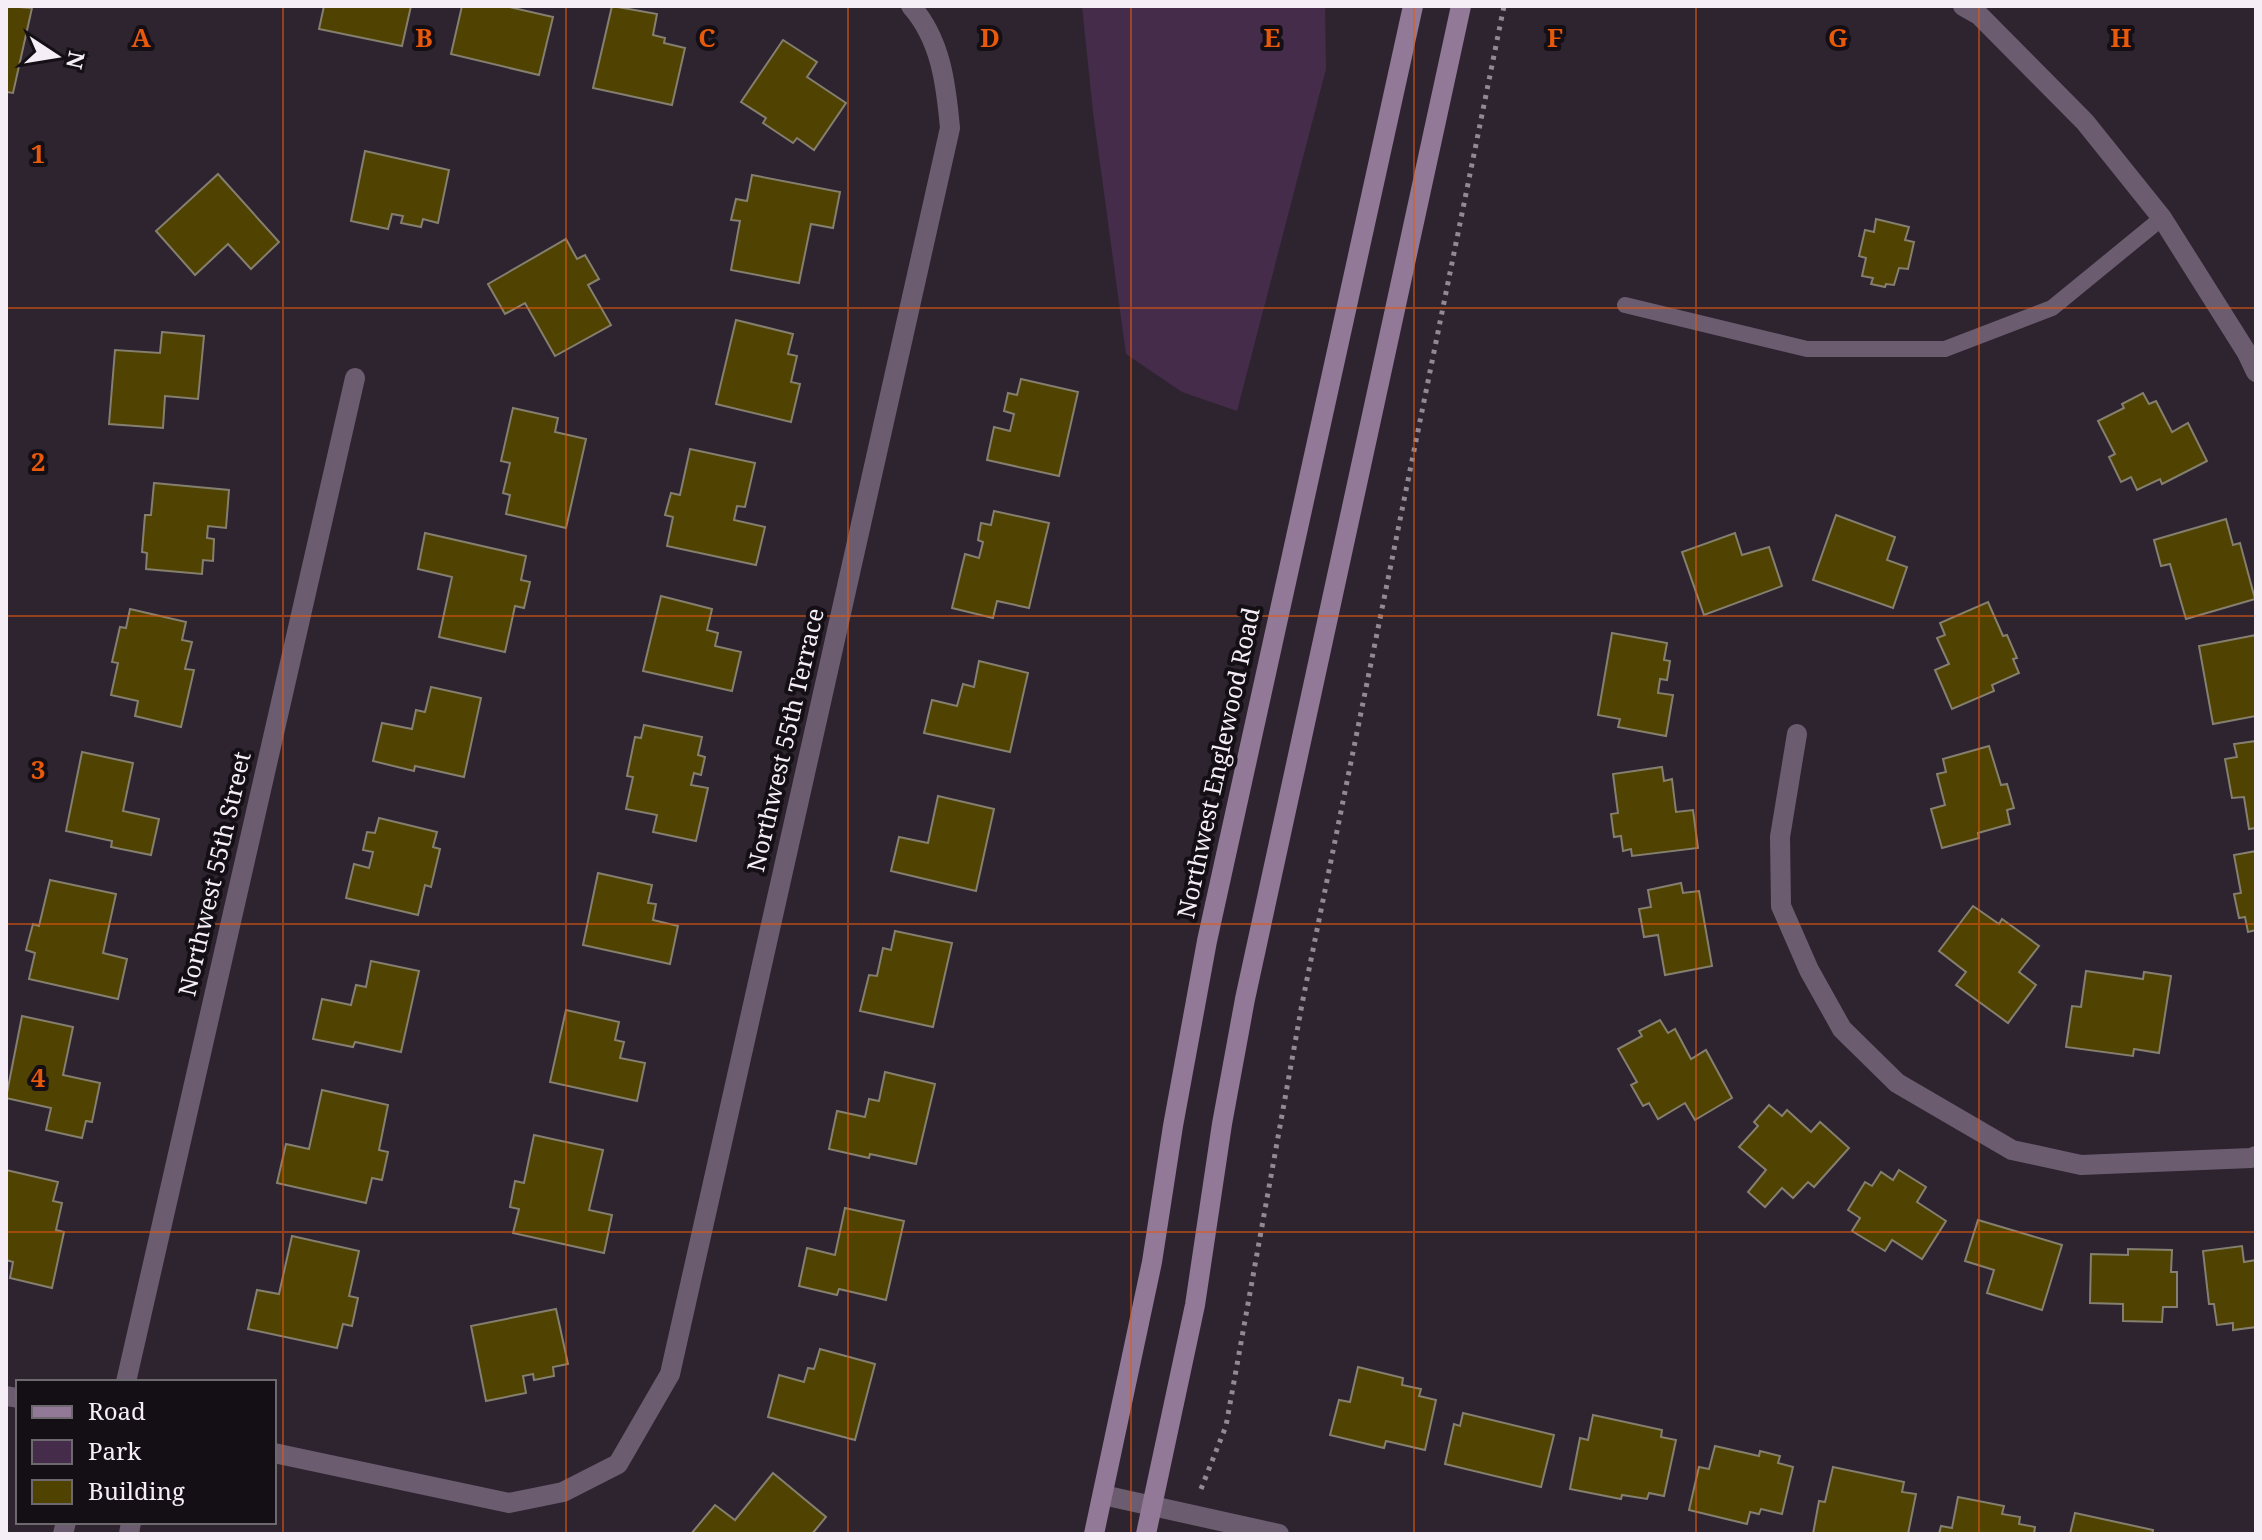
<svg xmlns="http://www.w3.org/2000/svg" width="2262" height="1540" font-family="'Noto Serif',serif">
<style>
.green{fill:#442c4a}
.building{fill:#504200;stroke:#847f6e;stroke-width:2}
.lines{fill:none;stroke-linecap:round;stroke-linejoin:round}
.path{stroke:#928994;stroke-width:5;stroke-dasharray:4 6;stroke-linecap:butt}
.service{stroke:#6c5c70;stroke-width:16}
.minor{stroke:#6c5c70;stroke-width:20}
.secondary{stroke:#927998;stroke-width:20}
.grid{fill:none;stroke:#e8590c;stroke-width:2;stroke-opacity:0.55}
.labels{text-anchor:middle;stroke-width:8;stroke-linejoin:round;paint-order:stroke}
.street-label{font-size:24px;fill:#f5eef7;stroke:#140f15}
.grid-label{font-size:26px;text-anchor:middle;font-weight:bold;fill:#e8590c;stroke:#140f15;stroke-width:8;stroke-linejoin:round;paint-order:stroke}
</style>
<rect width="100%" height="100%" fill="#2e2430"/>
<!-- green -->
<path class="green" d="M1082 6H1325L1326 69 1237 411 1182 392 1126 354 1093 112Z"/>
<!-- building -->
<g class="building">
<path d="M6 6 32 8 13 93 6 92Z"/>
<path d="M324 6H411L402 46 319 29Z"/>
<path d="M462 6H505L553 17 539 75 451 54Z"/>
<path d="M612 6 657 14 653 35 665 38 664 43 685 48 672 105 593 88Z"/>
<path d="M783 40 817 62 807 77 846 103 814 150 797 138 793 143 763 123 766 118 741 102Z"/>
<path d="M365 151 449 170 438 223 423 219 421 227 401 223 403 216 392 214 388 229 351 221Z"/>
<path d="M218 174 279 242 251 269 228 244 195 275 156 231Z"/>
<path d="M752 175 840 192 833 228 811 224 799 283 731 270 740 221 731 220 736 199 747 201Z"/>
<path d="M1876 219 1909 227 1905 240 1914 242 1908 269 1899 268 1894 285 1886 284 1885 287 1871 284 1873 278 1862 276 1866 258 1859 256 1865 230 1874 232Z"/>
<path d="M566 239 577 259 585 255 599 279 588 285 611 325 555 356 525 303 505 314 488 284Z"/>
<path d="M736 320 793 334 788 354 797 356 791 382 800 384 791 422 716 404Z"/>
<path d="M162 332 204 336 198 399 165 396 163 428 109 424 115 350 160 353Z"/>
<path d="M1021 379 1078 392 1059 476 987 460 994 427 1010 431 1014 414 1004 411 1008 393 1017 395Z"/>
<path d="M2143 393 2149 404 2156 401 2172 432 2188 423 2207 461 2162 484 2160 479 2137 490 2131 477 2121 482 2109 457 2115 454 2098 421 2124 408 2122 404Z"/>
<path d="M513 408 558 418 555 432 586 439 566 528 506 514 510 495 503 493 510 463 501 461Z"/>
<path d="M690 449 755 463 745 507 737 506 734 520 765 527 756 565 667 546 673 517 665 515 671 493 680 495Z"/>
<path d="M154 483 229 490 226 528 208 526 207 538 214 539 213 561 203 560 202 574 146 569 147 553 142 552 145 515H151Z"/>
<path d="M994 511 1049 523 1029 608 997 601 993 618 952 608 965 554 979 558 983 542 978 540 981 523 991 525Z"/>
<path d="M1836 515 1895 537 1887 560 1907 567 1893 608 1813 580Z"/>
<path d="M2226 519 2233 545 2240 543 2255 599 2186 619 2170 564 2161 566 2154 540Z"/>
<path d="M425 533 526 556 521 580 530 582 524 608 515 606 505 652 439 637 452 577 418 569Z"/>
<path d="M1735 533 1742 555 1769 547 1782 586 1704 615 1682 552Z"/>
<path d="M661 596 712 609 707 630 718 633 715 646 741 652 732 691 643 671Z"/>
<path d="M1988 602 2003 636 2007 635 2017 658 2013 659 2019 673 1992 685 1994 691 1952 709 1935 670 1949 664 1937 638 1945 635 1940 623Z"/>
<path d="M130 609 186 622 182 640 192 642 185 669 194 670 181 727 135 716 138 701 111 695 118 663 112 662 120 627 126 628Z"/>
<path d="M1612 633 1667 643 1664 660 1670 661 1667 680 1660 679 1658 693 1673 695 1666 736 1618 727 1620 719 1598 715Z"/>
<path d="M2256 635V716L2213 724 2199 646Z"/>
<path d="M979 661 1028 673 1010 752 924 733 932 700 957 706 963 684 974 687Z"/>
<path d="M431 687 481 698 464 777 415 766 414 771 373 761 382 723 412 729 416 710 425 712Z"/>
<path d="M644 725 702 737 698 755 705 757 701 775 694 773 691 785 708 788 696 841 653 832 657 815 626 809 633 777 627 776 635 737 641 738Z"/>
<path d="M2256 741V828L2249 829 2244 797 2232 798 2225 759 2237 757 2234 744Z"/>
<path d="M1989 746 2001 785 2007 784 2014 808 2007 810 2010 824 1978 833 1979 838 1942 848 1931 809 1945 805 1937 774 1946 772 1943 759Z"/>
<path d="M82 752 133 763 123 811 159 819 151 855 111 847 112 841 66 831Z"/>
<path d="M1662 767 1664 781 1672 779 1676 812 1693 810 1698 848 1632 856 1631 849 1623 851 1621 836 1614 837 1611 814 1618 813 1613 774Z"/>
<path d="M938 796 994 809 976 891 891 871 899 837 928 843Z"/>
<path d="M379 818 437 832 433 847 440 849 431 887 425 885 418 915 346 898 354 864 369 868 373 852 363 850 367 832 375 833Z"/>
<path d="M2256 851V930L2248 932 2245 917 2239 918 2234 894 2241 893 2234 855Z"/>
<path d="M598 873 652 885 648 903 656 904 653 920 678 926 670 964 583 945Z"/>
<path d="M50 880 116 894 103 953 127 959 118 999 29 979 35 953 26 950 33 924 39 926Z"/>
<path d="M1681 883 1683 893 1699 891 1712 966 1665 975 1658 935 1644 937 1639 909 1651 907 1648 890Z"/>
<path d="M1973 906 1999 924 2002 919 2039 946 2019 972 2036 985 2008 1023 1956 985 1966 972 1939 951Z"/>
<path d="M895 931 952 943 933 1027 860 1011 869 975 877 976 883 948 891 950Z"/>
<path d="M371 961 419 971 401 1052 355 1042 353 1047 313 1039 322 999 351 1005 356 985 366 987Z"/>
<path d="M2086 971 2143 979 2144 972 2171 976 2159 1053 2134 1049 2133 1056 2066 1047 2072 1006 2081 1007Z"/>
<path d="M566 1010 619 1022 615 1040 624 1042 620 1058 645 1063 637 1101 550 1082Z"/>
<path d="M22 1016 73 1027 63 1075 100 1083 92 1122 86 1121 82 1138 46 1130 51 1108 6 1098Z"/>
<path d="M1660 1020 1668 1033 1675 1029 1691 1059 1706 1050 1732 1098 1695 1120 1685 1103 1658 1119 1649 1103 1643 1106 1631 1085 1637 1082 1618 1049 1642 1036 1639 1031Z"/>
<path d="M885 1072 935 1084 916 1164 870 1154 869 1158 829 1149 837 1111 865 1117 869 1099 879 1101Z"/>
<path d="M322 1090 388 1105 379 1150 388 1152 382 1180 372 1178 366 1203 277 1183 286 1144 309 1149Z"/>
<path d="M1769 1105 1782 1116 1787 1110 1811 1132 1820 1122 1849 1148 1814 1187 1808 1182 1793 1198 1782 1188 1765 1207 1748 1192 1766 1170 1739 1147 1758 1126 1754 1122Z"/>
<path d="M534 1135 603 1150 589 1210 612 1215 604 1253 513 1233 519 1209 510 1207 515 1181 524 1183Z"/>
<path d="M6 1170 58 1182 53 1201 62 1203 56 1230 64 1232 52 1288 10 1278 13 1262 6 1260Z"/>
<path d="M1899 1170 1926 1187 1917 1202 1946 1221 1922 1259 1892 1240 1885 1251 1852 1231 1860 1218 1848 1210 1865 1182 1872 1186 1881 1172 1893 1180Z"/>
<path d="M845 1208 904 1221 886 1300 839 1289 837 1295 799 1286 807 1248 835 1255Z"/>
<path d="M1978 1220 2062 1245 2042 1310 1987 1293 1994 1270 1965 1261Z"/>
<path d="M292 1236 359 1251 349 1296 358 1298 352 1326 343 1324 337 1348 248 1329 257 1290 279 1294Z"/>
<path d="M2242 1246 2244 1262 2256 1260V1327L2233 1330V1323L2217 1325 2214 1304H2209L2203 1251Z"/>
<path d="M2128 1249 2172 1250 2171 1272H2177V1307H2163L2162 1322 2123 1321V1304L2090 1303 2091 1254 2128 1255Z"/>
<path d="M556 1309 568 1364 553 1367 554 1376 534 1380 533 1374 523 1376 526 1393 486 1401 471 1326Z"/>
<path d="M820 1349 875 1364 855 1440 768 1417 779 1375 804 1382 808 1368 814 1369Z"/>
<path d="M1358 1367 1403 1378 1402 1385 1421 1389 1419 1396 1436 1400 1425 1450 1386 1441 1384 1448 1330 1435 1339 1400 1350 1402Z"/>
<path d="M1463 1413 1554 1435 1541 1487 1445 1464 1454 1424 1460 1426Z"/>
<path d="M1593 1415 1662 1430 1661 1437 1676 1440 1664 1496 1649 1493 1647 1499 1622 1495 1621 1499 1570 1489 1580 1438 1588 1440Z"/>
<path d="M1715 1446 1759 1456 1760 1451 1780 1456 1778 1463 1793 1467 1782 1514 1761 1509 1759 1514 1750 1512 1747 1524 1689 1510 1699 1467 1709 1469Z"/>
<path d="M1833 1467 1904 1482 1902 1492 1916 1494 1908 1534H1813L1819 1501 1825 1502Z"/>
<path d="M773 1473 826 1517 812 1534H691L715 1505 735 1520Z"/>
<path d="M1958 1497 2004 1506 2002 1514 2020 1517 2019 1524 2035 1527 2034 1534H1939L1941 1526 1952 1528Z"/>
<path d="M2075 1513 2153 1530 2152 1534H2070Z"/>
</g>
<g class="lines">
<!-- path -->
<path class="path" d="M1201 1489 1226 1426 1302 1004 1504 6"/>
<!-- service -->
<path class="service" d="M1625 305 1807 349H1945L2052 308 2162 218"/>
<!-- minor -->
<g class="minor">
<path d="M1963 6 1979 15 2085 122 2162 218 2247 353 2256 372"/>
<path d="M1797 734 1780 837 1781 906 1809 970 1842 1029 1897 1083 2012 1150 2081 1165 2251 1158 2256 1156"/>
<path d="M126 1382 355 378"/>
<path d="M6 1396 18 1398"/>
<path d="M274 1453 509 1503 563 1492 618 1464 670 1374 950 128C946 84 941 40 911 6"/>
<path d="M1103 1495 1279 1534"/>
<path d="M63 1534 66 1522"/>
<path d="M129 1534 131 1522"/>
</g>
<!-- secondary -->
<g class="secondary">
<path d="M1094 1534 1152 1262 1173 1126 1207 941 1413 6"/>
<path d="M1146 1534 1195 1305 1222 1124 1245 999 1461 6"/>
</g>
</g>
<!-- grid -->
<path class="grid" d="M283 6V1534M566 6V1534M848 6V1534M1131 6V1534M1414 6V1534M1696 6V1534M1979 6V1534M6 308H2256M6 616H2256M6 924H2256M6 1232H2256"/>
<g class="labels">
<!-- street labels -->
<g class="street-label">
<text transform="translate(786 740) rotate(-77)" y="8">Northwest 55th Terrace</text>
<text transform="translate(1219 763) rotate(-78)" y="8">Northwest Englewood Road</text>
<text transform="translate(215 874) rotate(-77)" y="8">Northwest 55th Street</text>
</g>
</g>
<g class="grid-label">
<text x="141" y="47">A</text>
<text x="424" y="47">B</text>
<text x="707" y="47">C</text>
<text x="990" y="47">D</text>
<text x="1272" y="47">E</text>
<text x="1555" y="47">F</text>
<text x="1838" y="47">G</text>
<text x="2121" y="47">H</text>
<text x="38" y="163">1</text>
<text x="38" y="471">2</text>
<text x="38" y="779">3</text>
<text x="38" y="1087">4</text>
</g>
<!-- border -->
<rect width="2262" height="1540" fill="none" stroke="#f5eef7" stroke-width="16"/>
<!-- legend -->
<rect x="16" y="1380" width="260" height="144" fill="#140f15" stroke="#6e686f" stroke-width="2"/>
<rect x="32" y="1406" width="40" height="12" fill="#927998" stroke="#6e686f" stroke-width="2"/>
<text x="88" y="1420" font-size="24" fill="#f5eef7">Road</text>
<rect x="32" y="1440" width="40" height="24" fill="#442c4a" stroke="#6e686f" stroke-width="2"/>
<text x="88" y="1460" font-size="24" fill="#f5eef7">Park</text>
<rect x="32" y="1480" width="40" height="24" fill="#504200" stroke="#6e686f" stroke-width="2"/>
<text x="88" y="1500" font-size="24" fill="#f5eef7">Building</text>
<!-- north arrow -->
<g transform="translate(56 56) rotate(102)" stroke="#140f15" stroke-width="6" paint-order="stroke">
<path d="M0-6L14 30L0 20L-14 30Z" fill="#f5eef7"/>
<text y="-12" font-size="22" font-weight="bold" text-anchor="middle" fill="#f5eef7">N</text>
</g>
</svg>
